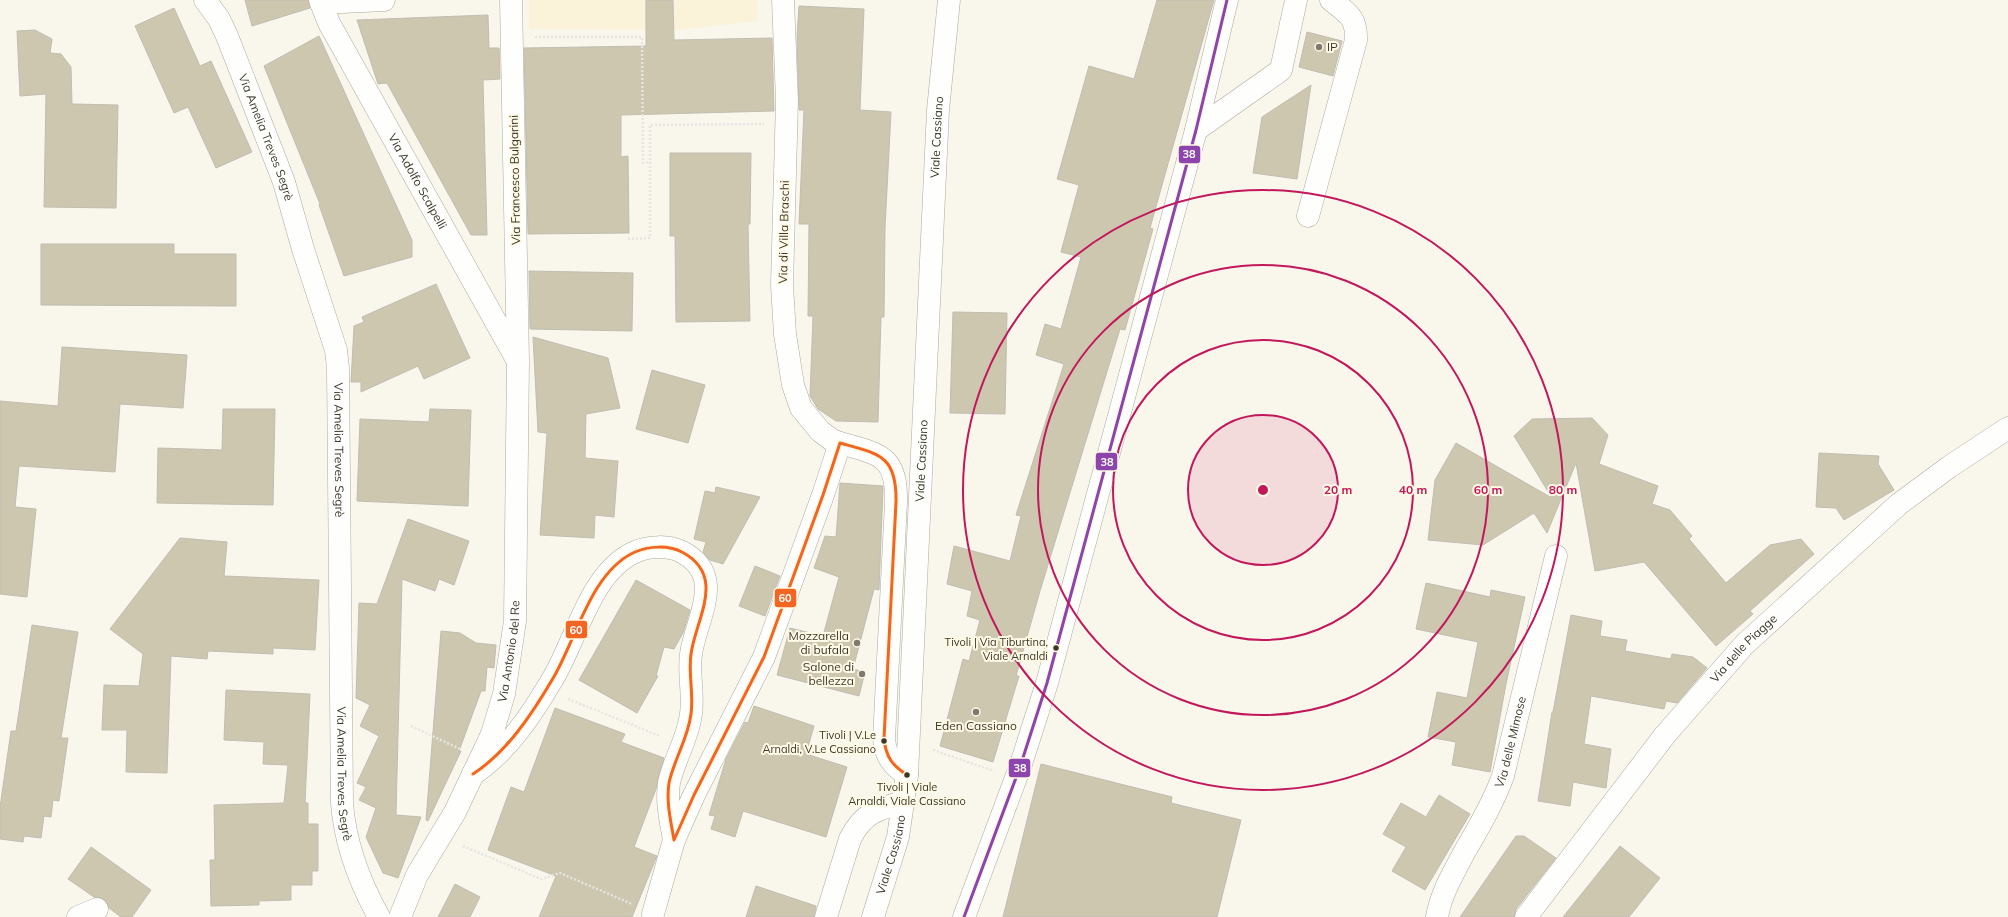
<svg xmlns="http://www.w3.org/2000/svg" width="2008" height="917" font-family="Mulish,sans-serif">
<style>
.built{fill:#fbf3d9}
.building{fill:#cdc7af;stroke:#c0bdb3}
.lines{fill:none;stroke-linecap:round;stroke-linejoin:round}
.minor-casing{stroke:#adaaa1;stroke-width:23}
.major-casing{stroke:#adaaa1;stroke-width:23}
.path{stroke:#e5e5e2;stroke-width:2.5;stroke-dasharray:2 2;stroke-linecap:butt}
.minor{stroke:#fefefc;stroke-width:22}
.major{stroke:#fefefc;stroke-width:22}
.bus-1-casing{stroke:#fffae6;stroke-width:6}
.bus-2-casing{stroke:#fffae6;stroke-width:6}
.bus-1{stroke:#f26522;stroke-width:3}
.bus-2{stroke:#8e44ad;stroke-width:3}
.ring{fill:none;stroke:#c2185b;stroke-width:2}
.poi-dot{fill:#7e7a6f;stroke:#fffae6;stroke-width:1.5}
.bus-dot{fill:#3b372b;stroke:#fffae6;stroke-width:1.5}
.labels{text-anchor:middle;stroke-width:4;stroke-linejoin:round;paint-order:stroke}
.bus-label{font-size:11px;fill:#3b372b;stroke:#fffae6;text-anchor:end}
.poi-label{font-size:12px;fill:#3b372b;stroke:#fffae6;text-anchor:end}
.street-label{font-size:12px;fill:#3b372b;stroke:#fffae6}
.centre{fill:#c2185b;stroke:#fffae6;stroke-width:2}
.ring-label{font-size:12px;text-anchor:middle;font-weight:bold;fill:#c2185b;stroke:#fffae6;stroke-width:4;stroke-linejoin:round;paint-order:stroke}
.line-badge{stroke:#fffae6;stroke-width:1.5}
.badge-label{font-size:11px;text-anchor:middle;font-weight:bold;fill:#fff}
</style>
<rect width="100%" height="100%" fill="#f9f6ec"/>
<!-- built -->
<path class="built" d="M529 0H757L758 21 678 30 529 29Z"/>
<!-- building -->
<g class="building">
<path d="M245 0H308L310 8 252 26Z"/>
<path d="M646 0H673L674 40 772 38 774 111 621 115V157L628 156 629 233 528 234 524 48 646 46Z"/>
<path d="M1157 0H1214L1150 228 1153 229 1125 330 1120 329 1040 591 1016 676H1019L993 762 940 746 963 659 969 661 980 620 967 616 972 591 947 584 954 546 1010 561 1021 516 1016 515 1064 364 1036 355 1045 324 1061 329 1081 257 1061 252 1079 185 1057 179 1089 66 1134 79Z"/>
<path d="M799 6 864 9 860 110 891 112 885 228 884 317H881L878 422 836 421 818 409 810 396 813 316H808L809 224H799L804 110H799L797 37Z"/>
<path d="M174 8 200 66 211 61 252 152 216 168 188 107 174 113 135 26Z"/>
<path d="M488 15 489 48H499L500 79 483 80 487 235H471L387 83 378 84 357 20Z"/>
<path d="M35 30 52 39 50 53 61 54 71 67 72 104 118 105 116 208 44 207 46 94 20 96 17 31Z"/>
<path d="M1307 32 1342 41 1333 76 1299 67Z"/>
<path d="M319 36 412 240V257L344 276 319 205 320 204 264 66Z"/>
<path d="M1311 85 1297 179 1253 173 1262 117Z"/>
<path d="M670 153H751L750 224H748L750 321 676 322 675 236H670Z"/>
<path d="M41 244H174V254H236V306L41 305Z"/>
<path d="M529 271 633 273 632 331 530 329Z"/>
<path d="M436 284 470 358 424 379 418 366 361 392V382H351L354 326 364 322 362 317Z"/>
<path d="M953 312 1007 313 1005 414 950 413Z"/>
<path d="M533 337 608 358 620 408 586 414 585 458 618 461 614 517 595 515 594 538 540 535 547 433 538 432Z"/>
<path d="M62 347 187 355 183 408 120 404 115 472 19 466 15 507 36 509 27 597 0 594V401L58 406Z"/>
<path d="M652 370 705 385 688 443 636 429Z"/>
<path d="M223 409H275L273 505 157 503 158 448 222 450Z"/>
<path d="M430 409 471 410 468 506 357 501 360 419 429 422Z"/>
<path d="M1592 418 1608 435 1599 464 1658 486 1652 504 1670 510 1692 536 1689 539 1726 583 1770 545 1801 539 1814 554 1750 611 1753 614 1716 646 1644 562 1595 571 1576 463 1547 533 1534 513 1483 545 1428 540 1435 480 1456 443 1552 498 1514 436 1532 419Z"/>
<path d="M1819 453 1879 456 1878 464 1894 490 1844 520 1836 508 1816 507Z"/>
<path d="M840 483 883 486V488L879 590 874 589 853 669 865 672 859 696 777 675 790 628 823 636 839 577 814 568 825 536 836 537Z"/>
<path d="M716 487 760 497 723 564 710 560 703 552 706 542 694 539 705 491 715 493Z"/>
<path d="M408 519 469 541 454 585 439 579 435 591 402 579 396 815 421 817 398 878 383 873 366 837 376 808 359 800 366 787 357 783 379 736 360 726 370 705 356 698 359 603 377 604Z"/>
<path d="M180 538 227 542 224 576 319 580 315 650 273 648V654L208 651 207 659 171 656 167 773 126 772 127 730H102L104 685 139 686 143 654 110 629Z"/>
<path d="M755 566 780 576 765 616 739 606Z"/>
<path d="M636 580 690 610 683 633 674 649 664 647 656 676H658L637 713 579 680Z"/>
<path d="M1426 583 1490 597 1491 590 1525 597 1506 684 1490 772 1452 765 1456 742 1428 737 1437 692 1467 698 1478 642 1416 629Z"/>
<path d="M1571 615 1602 621 1600 636 1627 640 1625 651 1671 659 1672 654 1693 657 1707 668 1677 703 1666 701 1664 709 1591 696 1584 744 1611 749 1606 788 1573 782 1570 806 1538 801 1552 712H1553Z"/>
<path d="M32 625 78 632 61 738H68L59 801 53 800 51 817 44 816 41 838 24 836 23 842 0 839V807L11 731H16Z"/>
<path d="M441 631 460 633 476 643 496 645 494 668 487 667 485 691H481L459 751H461L428 821 426 820Z"/>
<path d="M226 690 310 694 305 803H308V824H318V871H312V885H291V900L259 901V905L211 906 210 860H215L214 805 284 803 288 765 263 764 264 742 224 740Z"/>
<path d="M754 706 814 726 806 754 847 767 826 837 743 811 735 837 711 829 715 816 709 815 726 759 745 722 748 723Z"/>
<path d="M555 708 625 734 621 742 664 758 656 789 634 847 657 856 632 917H539L556 876 488 850 511 787 524 792Z"/>
<path d="M1041 764 1172 797 1171 803 1241 820 1217 917H1003Z"/>
<path d="M1439 795 1470 814 1425 890 1392 871 1406 847 1383 834 1401 803 1426 817Z"/>
<path d="M1516 836H1524L1556 858 1516 909 1514 917H1460Z"/>
<path d="M1620 846 1660 878 1629 917H1563Z"/>
<path d="M91 847 151 890 132 917H121L109 908 104 899 94 897 68 879Z"/>
<path d="M455 884 480 897 470 917H438Z"/>
<path d="M756 886 816 906 814 917H746Z"/>
</g>
<g class="lines">
<!-- minor casing -->
<g class="minor-casing">
<g id="minor">
<path id="s1" d="M205 0 219 19 227 36 284 182 303 249 336 350 338 368 342 803C345 844 359 881 379 917"/>
<path id="s2" d="M320 0 329 23 516 358"/>
<path d="M783 0 787 100 782 285 785 334 793 385 801 408 820 431 832 440 840 443"/>
<path d="M321 3 384 0"/>
<path d="M1196 130 1281 70 1296 0"/>
<path d="M1308 216 1356 40C1357 17 1347 13 1331 0"/>
<path d="M473 774C507 752 532 714 552 680 576 641 590 572 635 552 649 546 668 545 682 552 727 576 696 618 691 654 688 674 694 694 691 714 688 739 674 759 669 783 666 802 671 822 674 840L694 795 764 657 823 495 840 443C879 454 897 455 896 502L884 739C886 757 892 765 907 775"/>
<path d="M653 914 674 840"/>
<path d="M78 917 97 909"/>
<path id="s3" d="M400 917 417 875 455 812 492 734 504 694 515 621 518 361 511 0"/>
<path d="M826 917 850 839C863 813 877 809 904 802"/>
<path id="s4" d="M873 917 898 837 907 775 938 110 949 0"/>
<path id="s5" d="M1437 917C1441 893 1454 872 1465 851 1479 827 1493 803 1503 776L1556 556"/>
<path id="s6" d="M1526 917 1665 735 1745 644 1899 504 1949 467 2008 428"/>
</g>
</g>
<!-- major casing -->
<g class="major-casing">
<path id="major" d="M964 917 1020 767 1047 683 1196 130 1227 0"/>
</g>
<!-- path -->
<g class="path">
<path d="M535 37H642L643 163 651 162"/>
<path d="M628 239 650 238V125L764 124"/>
<path d="M568 699 660 736"/>
<path d="M411 726 460 749"/>
<path d="M933 750 994 771"/>
<path d="M463 846 541 879 560 873 632 904"/>
</g>
<!-- minor -->
<use href="#minor" class="minor"/>
<!-- major -->
<use href="#major" class="major"/>
<!-- bus-1 casing -->
<g class="bus-1-casing">
<path id="bus-1" d="M473 774C507 752 532 714 552 680 576 641 590 572 635 552 649 546 668 545 682 552 727 576 696 618 691 654 688 674 694 694 691 714 688 739 674 759 669 783 666 802 671 822 674 840L694 795 764 657 823 495 840 443C879 454 897 455 896 502L884 739C886 757 892 765 907 775"/>
</g>
<!-- bus-2 casing -->
<g class="bus-2-casing">
<path id="bus-2" d="M964 917 1020 767 1047 683 1196 130 1227 0"/>
</g>
<!-- bus-1 -->
<use href="#bus-1" class="bus-1"/>
<!-- bus-2 -->
<use href="#bus-2" class="bus-2"/>
</g>
<!-- distance rings -->
<circle cx="1263" cy="490" r="75" fill="#c2185b" fill-opacity=".12"/>
<g class="ring">
<circle cx="1263" cy="490" r="75"/>
<circle cx="1263" cy="490" r="150"/>
<circle cx="1263" cy="490" r="225"/>
<circle cx="1263" cy="490" r="300"/>
</g>
<!-- markers -->
<g class="poi-dot">
<circle cx="1319" cy="47" r="4"/>
<circle cx="857" cy="643" r="4"/>
<circle cx="862" cy="674" r="4"/>
<circle cx="976" cy="712" r="4"/>
</g>
<g class="bus-dot">
<circle cx="1056" cy="648" r="3.5"/>
<circle cx="884" cy="741" r="3.5"/>
<circle cx="907" cy="775" r="3.5"/>
</g>
<g class="labels">
<!-- bus labels -->
<g class="bus-label">
<text x="1048" y="646">Tivoli | Via Tiburtina,<tspan x="1048" dy="14">Viale Arnaldi</tspan></text>
<text x="876" y="739">Tivoli | V.Le<tspan x="876" dy="14">Arnaldi, V.Le Cassiano</tspan></text>
<text x="907" y="791" text-anchor="middle">Tivoli | Viale<tspan x="907" dy="14">Arnaldi, Viale Cassiano</tspan></text>
</g>
<!-- poi labels -->
<g class="poi-label">
<text x="1327" y="51" text-anchor="start">IP</text>
<text x="849" y="640">Mozzarella<tspan x="849" dy="14">di bufala</tspan></text>
<text x="854" y="671">Salone di<tspan x="854" dy="14">bellezza</tspan></text>
<text x="976" y="730" text-anchor="middle">Eden Cassiano</text>
</g>
<!-- street labels -->
<g class="street-label">
<text dy="4" stroke="none"><textPath href="#s1" startOffset="151">Via Amelia Treves Segrè</textPath></text>
<text dy="4" stroke="none"><textPath href="#s4" startOffset="785">Viale Cassiano</textPath></text>
<text transform="translate(515 180) rotate(-91)" y="4">Via Francesco Bulgarini</text>
<text dy="4" stroke="none"><textPath href="#s2" startOffset="206">Via Adolfo Scalpelli</textPath></text>
<text transform="translate(784 232) rotate(-89)" y="4">Via di Villa Braschi</text>
<text dy="4" stroke="none"><textPath href="#s1" startOffset="475">Via Amelia Treves Segrè</textPath></text>
<text dy="4" stroke="none"><textPath href="#s4" startOffset="461">Viale Cassiano</textPath></text>
<text dy="4" stroke="none"><textPath href="#s6" startOffset="346">Via delle Piagge</textPath></text>
<text dy="4" stroke="none"><textPath href="#s3" startOffset="290">Via Antonio del Re</textPath></text>
<text dy="4" stroke="none"><textPath href="#s5" startOffset="191">Via delle Mimose</textPath></text>
<text dy="4" stroke="none"><textPath href="#s1" startOffset="799">Via Amelia Treves Segrè</textPath></text>
<text dy="4" stroke="none"><textPath href="#s4" startOffset="65">Viale Cassiano</textPath></text>
</g>
</g>
<circle cx="1263" cy="490" r="6" class="centre"/>
<g class="ring-label">
<text x="1338" y="494">20 m</text>
<text x="1413" y="494">40 m</text>
<text x="1488" y="494">60 m</text>
<text x="1563" y="494">80 m</text>
</g>
<g class="line-badge">
<rect x="1178" y="145" width="23" height="19" rx="4" fill="#8e44ad"/>
<rect x="1095" y="452" width="23" height="19" rx="4" fill="#8e44ad"/>
<rect x="774" y="588" width="23" height="20" rx="4" fill="#f26522"/>
<rect x="565" y="620" width="23" height="19" rx="4" fill="#f26522"/>
<rect x="1008" y="758" width="23" height="20" rx="4" fill="#8e44ad"/>
</g>
<g class="badge-label">
<text x="1189" y="158">38</text>
<text x="1107" y="466">38</text>
<text x="785" y="602">60</text>
<text x="576" y="634">60</text>
<text x="1020" y="772">38</text>
</g>
</svg>
